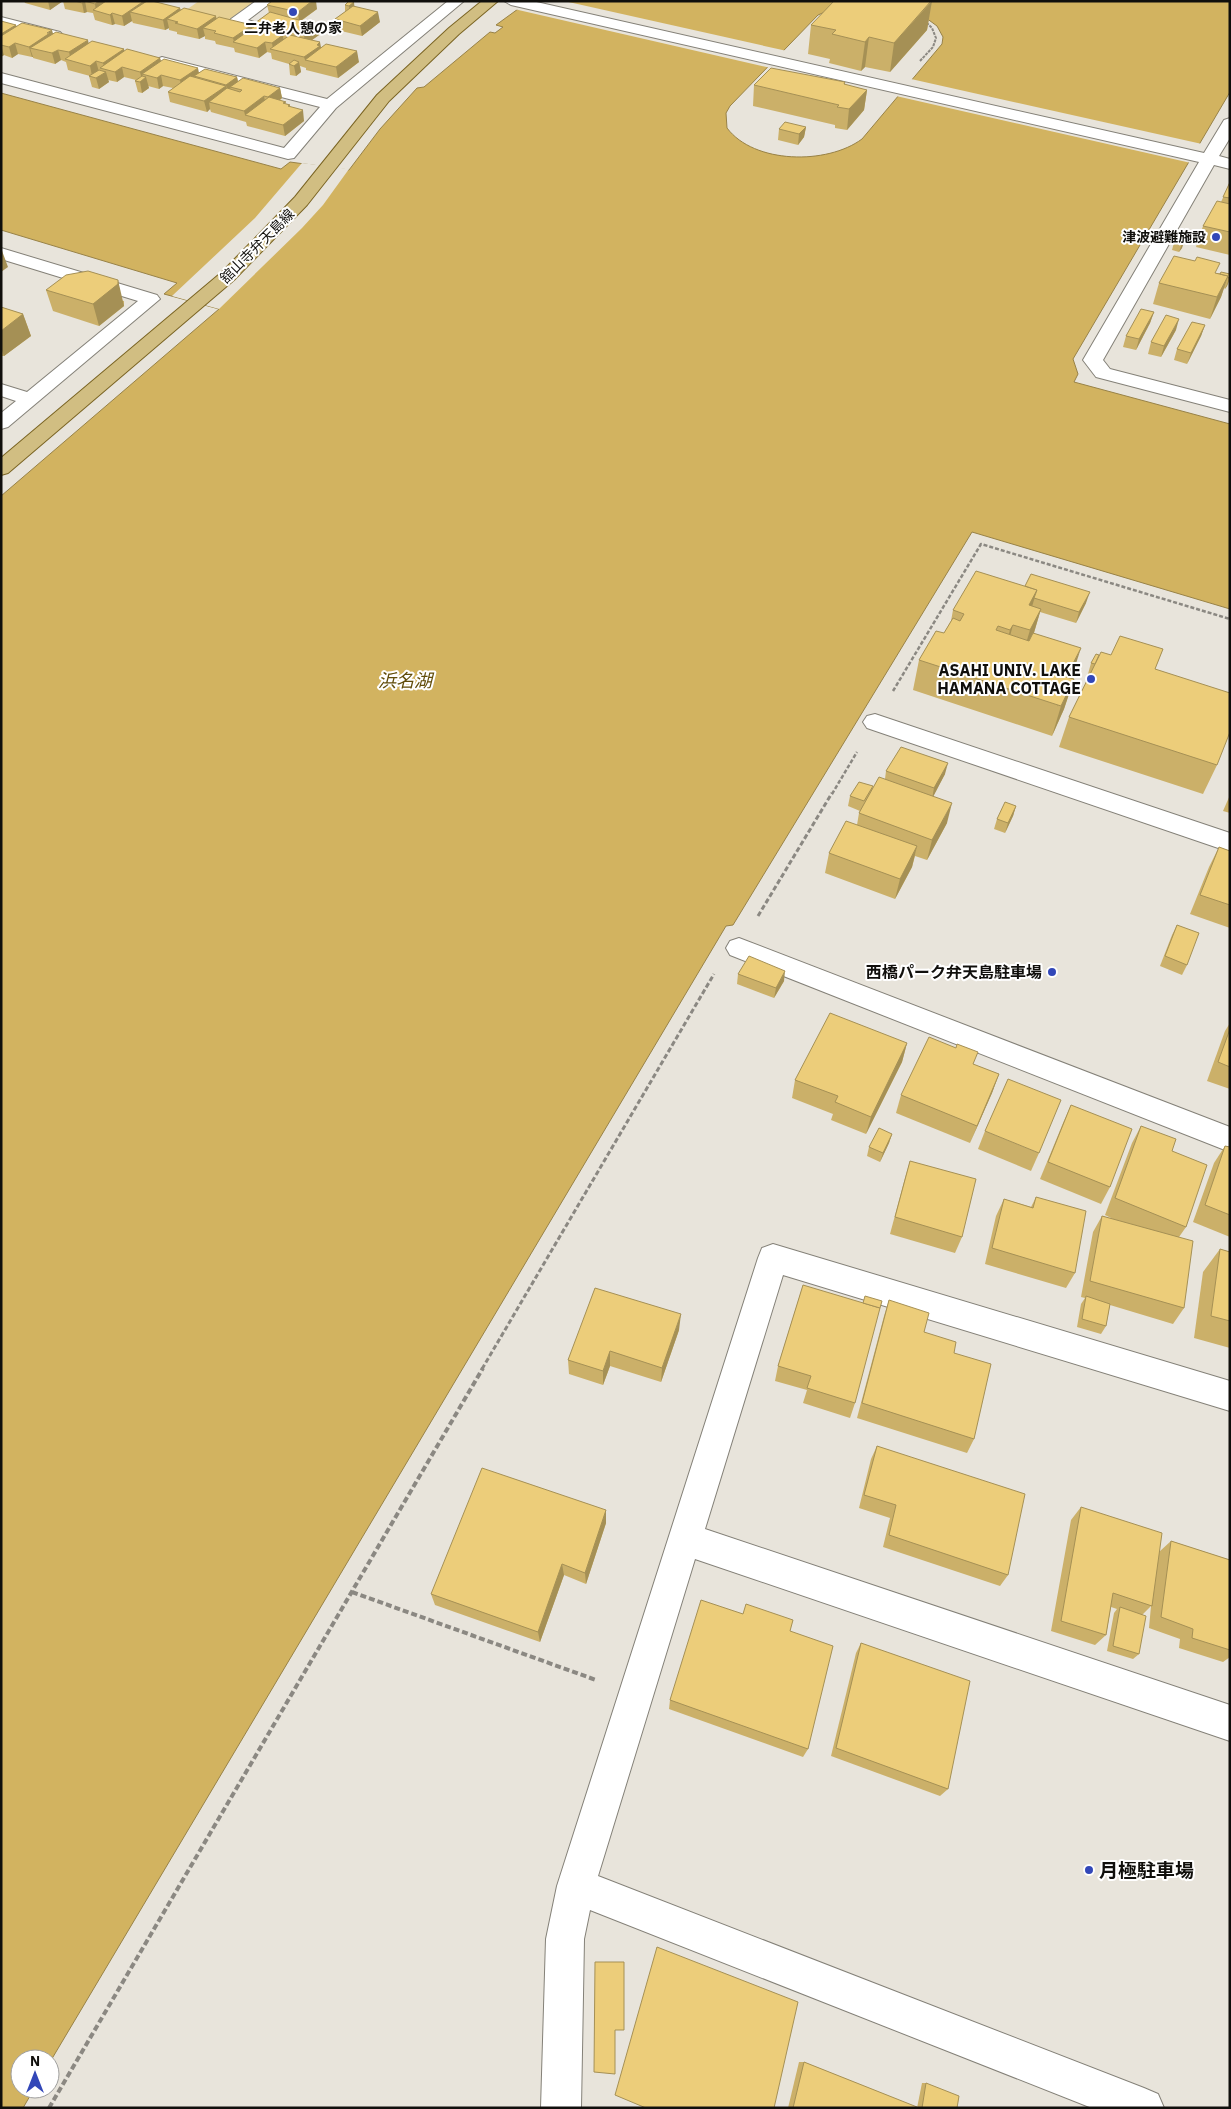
<svg xmlns="http://www.w3.org/2000/svg" width="1231" height="2109" font-family="'IBM Plex Sans','Noto Sans JP',sans-serif">
<style>
.green{fill:#e6d094}
.water{fill:#d2b360;stroke:#988247;fill-rule:evenodd}
.pier{fill:#e8e4db}
.lines{fill:none;stroke-linecap:round;stroke-linejoin:round}
.minor-casing{stroke:#848178;stroke-width:2}
.major-casing{stroke:#7a6423;stroke-width:2}
.path-far3{stroke:#8b8882;stroke-width:2;stroke-dasharray:3 1;stroke-linecap:butt}
.path-far2{stroke:#8b8882;stroke-width:2.5;stroke-dasharray:4 2;stroke-linecap:butt}
.path-far1{stroke:#8b8882;stroke-width:3;stroke-dasharray:5 2.5;stroke-linecap:butt}
.path{stroke:#8b8882;stroke-width:4;stroke-dasharray:6 3;stroke-linecap:butt}
.minor{fill:#fff;fill-rule:evenodd}
.major{fill:#d1be82;fill-rule:evenodd}
.wall{fill:#cbb069}
.shaded-wall{fill:#a59055}
.building{fill:#eccd7a;stroke:#a59055}
.poi-dot{fill:#3247b8;stroke:#fff;stroke-width:2}
.labels{text-anchor:middle;stroke-width:4;stroke-linejoin:round;paint-order:stroke}
.far-poi-label{font-size:14px;font-weight:bold;fill:#100f0c;stroke:#fff}
.far-street-label{font-size:14px;fill:#100f0c;stroke:#fff}
.poi-label{font-size:16px;font-weight:bold;fill:#100f0c;stroke:#fff;text-anchor:end}
.water-label{font-size:18px;font-style:italic;fill:#614c09;stroke:#fff}
.near-poi-label{font-size:19px;font-weight:bold;fill:#100f0c;stroke:#fff;text-anchor:start}
</style>
<rect width="100%" height="100%" fill="#e8e4db"/>
<!-- green -->
<path class="green" d="M199 1H256L221 25 179 15Z"/>
<!-- water -->
<path class="water" d="M529 1H1230V92L1073 359 1078 374 1074 382 1230 424V609L972 532 733 925 726 926 50 2062V2059H20V2089H34L23 2108H1V496L219 309 164 294 177 283 1 230V93L281 169 290 162 349 170 380 129 417 88 424 87 490 32 495 33 503 27 496 25ZM827 11 922 15 937 26 943 37 942 44 862 139C827 165 754 164 727 128L726 113 730 106 818 15Z"/>
<!-- pier -->
<g class="pier">
<path d="M525 1H564L787 51 771 68 514 9Z"/>
<path d="M911 79 1202 144 1191 163 896 96Z"/>
<path d="M302 163 349 169 323 205 302 228 219 309 172 296 255 218Z"/>
</g>
<g class="lines">
<!-- minor casing -->
<g class="minor-casing">
<g id="minor">
<path d="M256 1H273L248 20 261 24 264 27 261 30 256 32 231 25 229 22 231 19Z"/>
<path d="M448 1H464L336 108 294 158 288 159 1 83V73L284 148 320 107 157 65 154 62 157 59 162 57 327 99Z"/>
<path d="M504 1H532L1204 153 1224 120 1230 118V138L1219 156 1230 159V169L1214 165 1103 360 1110 369 1230 400V412L1096 377 1083 360 1199 162 511 5Z"/>
<path d="M1 17 60 32 63 35 60 38 55 40 1 26Z"/>
<path d="M1 248 157 295 160 299 8 427 1 429V413L16 401 1 396V384L27 392 138 301 1 259Z"/>
<path d="M875 714 1230 833V852L867 728 863 722 867 716Z"/>
<path d="M739 938 1230 1127V1152L730 955 726 948 730 941Z"/>
<path d="M773 1244 1230 1381V1411L783 1275 705 1529 1230 1705V1741L695 1559 598 1876 1144 2088 1158 2094 1164 2108H1092L590 1910 584 1939 581 2108H541L546 1939 557 1886 758 1258 762 1248Z"/>
</g>
</g>
<!-- major casing -->
<g class="major-casing">
<path id="major" d="M482 1H498L459 34 389 101 307 205 234 280 8 473 1 475V458L222 272 295 197 377 95 449 28Z"/>
</g>
<!-- path-far3 -->
<path class="path-far3" d="M920 61 933 47 936 38 932 28 926 22"/>
<!-- path-far2 -->
<g class="path-far2">
<path d="M893 691 981 544 1230 619"/>
<path d="M832 794 857 752"/>
</g>
<!-- path-far1 -->
<g class="path-far1">
<path d="M758 916 832 793"/>
<path d="M482 1369 714 974"/>
</g>
<!-- path -->
<g class="path">
<path d="M352 1592 596 1680"/>
<path d="M49 2108 483 1368"/>
</g>
<!-- minor -->
<use href="#minor" class="minor"/>
<!-- major -->
<use href="#major" class="major"/>
</g>
<!-- wall -->
<g class="wall">
<path d="M24 1H145L146 2 180 8 181 10 216 19 252 25V28L256 26 255 23 269 13 267 5 317 9 301 21 319 35 312 40 321 47 359 62 338 78 306 70V68L300 66 301 72 296 76 290 75 289 64 272 59 271 53 267 52 259 58 235 52 234 48 216 44 215 41 205 39V36L199 39 177 34V32L169 30V28L165 30 133 23 132 21 124 26 115 24 112 25 95 20 93 13 87 12 84 13 65 9 63 1 50 10 25 3Z"/>
<path d="M932 1 927 30 890 72 865 67 861 71 829 63 830 59 808 54 811 25Z"/>
<path d="M354 2V6L380 22 362 36 337 30 335 19 345 12V5Z"/>
<path d="M1 21 17 26 53 34 89 44 124 49V52L160 58 161 61 199 73 237 77 238 81 280 88 282 98 280 100 286 104 290 105V107L304 121 285 136 247 126 246 122 211 112 210 109 207 112 170 102 168 92 173 88 163 86 159 89 148 86 149 88 142 93 138 92 135 81 136 80 124 77 117 82 108 80 109 82 99 89 92 87 89 76H90L68 70 66 62 61 60 55 64 33 58V57H32L18 54 12 58 4 55 1 57Z"/>
<path d="M845 82V85L867 90 864 110 847 130 835 128V125L753 106 754 85Z"/>
<path d="M806 127 804 137 798 145 778 140 779 129Z"/>
<path d="M1230 182V255L1196 247 1203 226 1221 202Z"/>
<path d="M1185 237 1182 248 1179 252 1172 250 1175 239Z"/>
<path d="M1217 273 1230 274V279L1227 286 1225 289 1224 288 1221 297 1210 319 1153 304 1159 283Z"/>
<path d="M46 290 124 301V306L99 326 53 311Z"/>
<path d="M1 307 23 314 31 336 4 356H1Z"/>
<path d="M1154 312 1150 323 1136 350 1123 347 1126 336Z"/>
<path d="M1205 325 1201 336 1187 364 1174 360 1177 349Z"/>
<path d="M1176 330 1161 357 1148 354 1151 342Z"/>
<path d="M1025 586 1086 603 1076 623 1040 612 1034 633 1071 679H1074L1064 709 1052 736 913 690 919 660 944 633 951 621 953 610Z"/>
<path d="M1163 649 1155 669 1217 765 1203 794 1059 747 1069 717 1090 675 1088 674 1091 663 1099 655H1111Z"/>
<path d="M886 771 945 774 933 796 947 823 927 860 915 856 912 867 895 899 825 873 829 853 857 825 859 813 860 811 848 806 850 796 873 786 872 789 885 779Z"/>
<path d="M1230 795V813L1223 811Z"/>
<path d="M1016 806 1013 816 1005 833 994 829 997 819Z"/>
<path d="M1219 847 1230 851V928L1190 914 1209 867Z"/>
<path d="M1177 925 1187 965 1182 975 1160 966 1172 935Z"/>
<path d="M738 974 784 981 774 998 737 984Z"/>
<path d="M1230 1023V1089L1207 1081 1225 1031Z"/>
<path d="M907 1043 902 1062 866 1134 831 1120 833 1114 792 1098 795 1080Z"/>
<path d="M973 1065 999 1074 992 1093 970 1143 896 1113 901 1095Z"/>
<path d="M1071 1105 1110 1187 1101 1204 1040 1179 1063 1123Z"/>
<path d="M1141 1126 1172 1151 1186 1227 1179 1237 1184 1308 1173 1324 1110 1305 1106 1326 1101 1334 1077 1327 1081 1304 1085 1298 1081 1297 1093 1232 1102 1216 1113 1219 1105 1215 1132 1143Z"/>
<path d="M985 1131 1039 1153 1031 1171 978 1149Z"/>
<path d="M892 1134 889 1143 880 1162 867 1156 869 1147Z"/>
<path d="M1225 1146 1230 1147V1237L1193 1222 1214 1163Z"/>
<path d="M910 1161 962 1237 955 1253 890 1234 905 1178Z"/>
<path d="M1036 1197 1075 1273 1066 1288 985 1264 996 1216 1004 1199 1031 1207Z"/>
<path d="M1220 1249 1230 1252V1348L1194 1338 1203 1272Z"/>
<path d="M803 1285 855 1403 850 1418 803 1403 807 1390 775 1381 778 1366Z"/>
<path d="M889 1300 924 1332 954 1353 974 1439 967 1453 857 1418 884 1316Z"/>
<path d="M679 1330 661 1382 610 1366 603 1385 569 1374 568 1360Z"/>
<path d="M877 1446 1008 1575 1000 1586 883 1547 890 1518 859 1508 871 1459Z"/>
<path d="M1081 1507 1159 1552 1171 1541 1230 1560V1657L1223 1662 1179 1648 1180 1639 1149 1628 1151 1606 1142 1615 1139 1654 1133 1659 1107 1651 1114 1613 1117 1609 1111 1607 1106 1635 1095 1645 1051 1631 1071 1520Z"/>
<path d="M606 1510V1523L586 1584 564 1575 540 1642 435 1605 431 1594Z"/>
<path d="M743 1614 790 1631 808 1749 803 1757 669 1709 670 1700Z"/>
<path d="M861 1643 948 1789 940 1796 831 1756 856 1653Z"/>
<path d="M799 2062H804L917 2108H788Z"/>
<path d="M922 2083H926L957 2108H917Z"/>
</g>
<!-- shaded-wall -->
<g class="shaded-wall">
<path d="M48 1H63L50 10Z"/>
<path d="M85 1 87 12 84 13 82 3Z"/>
<path d="M99 1H116L96 11 95 4Z"/>
<path d="M144 1H145L147 11 130 12 132 21 124 26 122 16Z"/>
<path d="M312 1H316L317 9 299 22 298 12Z"/>
<path d="M932 1 927 30 890 72 894 43Z"/>
<path d="M354 2 355 13 350 16 349 6Z"/>
<path d="M180 8 182 18 167 19 169 28 165 30 163 20Z"/>
<path d="M378 12 380 22 362 36 360 26Z"/>
<path d="M112 13 115 24 112 25 110 15Z"/>
<path d="M216 16 218 27 203 28 205 36 199 39 197 29Z"/>
<path d="M16 25 19 35 1 45V34Z"/>
<path d="M252 25 254 36 234 42 233 38Z"/>
<path d="M317 25 319 35 305 45 304 35Z"/>
<path d="M52 30 55 41 30 48 33 57H32L29 47Z"/>
<path d="M278 31 279 38 283 35 284 46 273 49 272 43 275 33Z"/>
<path d="M869 37 865 67 861 71 865 42Z"/>
<path d="M88 40 90 51 71 61 69 52Z"/>
<path d="M265 42 267 52 259 58 257 48Z"/>
<path d="M320 42 322 53 305 60 304 57 317 45Z"/>
<path d="M15 43 18 54 12 58 9 47Z"/>
<path d="M1 45 4 55 1 57Z"/>
<path d="M124 49 126 60 105 69 103 63Z"/>
<path d="M58 50 61 60 55 64 52 53Z"/>
<path d="M357 51 359 62 338 78 336 67Z"/>
<path d="M160 58 163 69 142 74 144 79 146 77 149 88 142 93 140 82 142 80 140 72Z"/>
<path d="M96 61 99 72 92 76 90 66Z"/>
<path d="M299 62 301 72 296 76 294 66Z"/>
<path d="M122 67 124 77 117 82 115 72Z"/>
<path d="M198 68 200 78 194 76 195 82 182 91 180 80Z"/>
<path d="M106 72 109 82 99 89 96 78Z"/>
<path d="M161 75 163 86 159 89 157 78Z"/>
<path d="M237 77 239 88 230 87 231 93 228 95 226 85Z"/>
<path d="M226 86 228 96 209 102 210 109 207 112 204 101Z"/>
<path d="M280 88 282 98 270 107 268 97Z"/>
<path d="M867 90 864 110 847 130 849 109Z"/>
<path d="M264 96 266 107 245 115 244 111Z"/>
<path d="M303 110 304 121 285 136 283 125Z"/>
<path d="M806 127 804 137 798 145 799 134Z"/>
<path d="M1185 237 1182 248 1179 252 1183 241Z"/>
<path d="M1 248 8 267 1 272Z"/>
<path d="M1228 276 1221 297 1210 319 1217 297Z"/>
<path d="M1230 277 1227 286 1225 289Z"/>
<path d="M118 280 124 306 99 326 93 304Z"/>
<path d="M1154 312 1150 323 1136 350 1139 339Z"/>
<path d="M23 314 31 336 4 356 1 348V331Z"/>
<path d="M1179 319 1176 330 1161 357 1164 346Z"/>
<path d="M1205 325 1201 336 1187 364 1191 353Z"/>
<path d="M1037 590 1028 620 1029 605Z"/>
<path d="M1090 592 1086 603 1076 623 1079 612Z"/>
<path d="M1041 609 1032 639 1021 660 1030 630Z"/>
<path d="M1013 625 1005 655 1002 660 1010 630Z"/>
<path d="M1081 648 1071 679 1057 707 1066 677Z"/>
<path d="M1074 679 1064 709 1052 736 1061 706Z"/>
<path d="M948 763 945 774 932 799 934 788Z"/>
<path d="M952 803 947 823 927 860 932 840Z"/>
<path d="M1016 806 1013 816 1005 833 1008 823Z"/>
<path d="M917 846 912 867 895 899 900 879Z"/>
<path d="M785 971 784 981 774 998 776 988Z"/>
<path d="M907 1043 902 1062 866 1134 871 1117Z"/>
<path d="M999 1074 992 1093 970 1143 977 1126Z"/>
<path d="M892 1134 889 1143 880 1162 883 1153Z"/>
<path d="M681 1314 679 1330 661 1382 662 1368Z"/>
<path d="M610 1351V1366L603 1385V1371Z"/>
<path d="M606 1510V1523L586 1584 585 1573Z"/>
<path d="M562 1564 564 1575 540 1642 538 1632Z"/>
</g>
<!-- building -->
<g class="building">
<path d="M75 1H99L95 4 85 1 82 3Z"/>
<path d="M106 1H144L122 16 112 13 110 15 93 10Z"/>
<path d="M147 1H152L180 8 163 20 130 12Z"/>
<path d="M272 1H312L298 12 267 5Z"/>
<path d="M349 1 354 2 349 6 345 5Z"/>
<path d="M834 1H931L894 43 869 37 865 42 832 34 836 30 811 25Z"/>
<path d="M353 6 378 12 360 26 335 19Z"/>
<path d="M184 8 216 16 197 29 175 23 178 22 167 19Z"/>
<path d="M270 12 317 25 304 35 255 23Z"/>
<path d="M219 17 252 25 233 38 214 33 216 31 203 28Z"/>
<path d="M1 21 16 25 1 34Z"/>
<path d="M22 23 52 30 47 33H50L29 47 15 43 9 47 1 45V36Z"/>
<path d="M255 26 278 31 275 33 283 35 272 43 265 42 257 48 233 42Z"/>
<path d="M56 32 88 40 69 52 58 50 52 53 30 48Z"/>
<path d="M290 35 320 42 317 45 320 46 304 57 270 49Z"/>
<path d="M92 41 124 49 103 63 96 61 90 66 65 59Z"/>
<path d="M326 44 357 51 336 67 305 60Z"/>
<path d="M127 49 160 58 140 72 122 67 115 72 100 68Z"/>
<path d="M164 59 198 68 180 80 161 75 157 78 142 74Z"/>
<path d="M294 60 299 62 294 66 289 64Z"/>
<path d="M771 68 845 82 844 84 867 90 849 109 837 107 839 105 754 85Z"/>
<path d="M205 69 237 77 226 85 194 76Z"/>
<path d="M99 70 106 72 96 78 89 76Z"/>
<path d="M142 76 146 77 140 82 135 81Z"/>
<path d="M190 76 226 86 204 101 168 92Z"/>
<path d="M243 78 280 88 268 97 264 96 244 111 209 102 227 88 240 92 242 90 230 87Z"/>
<path d="M269 97 286 102 283 103 290 105 288 106 303 110 283 125 245 115Z"/>
<path d="M785 122 806 127 799 134 779 129Z"/>
<path d="M1230 182V198L1223 197Z"/>
<path d="M1217 201 1230 204V232L1203 226Z"/>
<path d="M1177 235 1185 237 1183 241 1175 239Z"/>
<path d="M1174 256 1195 261 1197 257 1220 263 1215 273 1228 276 1217 297 1159 283Z"/>
<path d="M88 271 118 280V284L93 304 46 290 66 275Z"/>
<path d="M1221 272 1230 274V277L1229 278 1227 277 1228 276 1220 274Z"/>
<path d="M1 307 23 314 1 331Z"/>
<path d="M1141 309 1154 312 1139 339 1126 336Z"/>
<path d="M1166 315 1179 319 1164 346 1151 342Z"/>
<path d="M1192 322 1205 325 1191 353 1177 349Z"/>
<path d="M976 571 1037 590 1029 605 1041 609 1030 630 1013 625 1010 630 998 626 996 630 1029 641 1033 633 1081 648 1066 677 1074 679 1061 706 919 660 936 631 944 633 953 618 960 621 964 614 953 610Z"/>
<path d="M1031 574 1090 592 1079 612 1034 598 1037 590 1025 586Z"/>
<path d="M1120 636 1163 649 1155 669 1230 693V732L1217 765 1069 717 1101 652 1111 655Z"/>
<path d="M1096 654 1099 655 1095 664 1091 663Z"/>
<path d="M901 747 948 763 934 788 886 771Z"/>
<path d="M879 777 952 803 932 840 859 813Z"/>
<path d="M859 782 873 786 864 801 850 796Z"/>
<path d="M1005 802 1016 806 1008 823 997 819Z"/>
<path d="M846 821 917 846 900 879 829 853Z"/>
<path d="M1219 847 1230 851V905L1200 895Z"/>
<path d="M1177 925 1199 933 1187 965 1165 956Z"/>
<path d="M749 956 785 971 776 988 738 974Z"/>
<path d="M830 1013 907 1043 871 1117 835 1102 838 1096 795 1080Z"/>
<path d="M1230 1029V1067L1218 1062Z"/>
<path d="M929 1037 956 1048 957 1044 978 1052 973 1064 999 1074 977 1126 901 1095Z"/>
<path d="M1008 1079 1061 1100 1039 1153 985 1131Z"/>
<path d="M1071 1105 1132 1129 1110 1187 1048 1162Z"/>
<path d="M1141 1126 1176 1139 1172 1151 1207 1165 1186 1227 1115 1198Z"/>
<path d="M879 1128 892 1134 883 1153 869 1147Z"/>
<path d="M1225 1146 1230 1147V1215L1205 1205Z"/>
<path d="M910 1161 976 1179 962 1237 895 1217Z"/>
<path d="M1036 1197 1086 1211 1075 1273 992 1248 1004 1199 1033 1208Z"/>
<path d="M1102 1216 1193 1241 1184 1308 1090 1281Z"/>
<path d="M1220 1249 1230 1252V1321L1211 1316Z"/>
<path d="M803 1285 880 1308 855 1403 807 1388 811 1376 778 1366Z"/>
<path d="M595 1288 681 1314 662 1368 610 1351 603 1371 568 1360Z"/>
<path d="M865 1296 882 1301 880 1308 863 1303Z"/>
<path d="M1086 1296 1110 1304 1106 1326 1082 1319Z"/>
<path d="M889 1300 929 1313 924 1332 956 1342 954 1353 991 1364 974 1439 862 1403Z"/>
<path d="M877 1446 1025 1494 1008 1575 889 1535 896 1505 864 1495Z"/>
<path d="M482 1468 606 1510 585 1573 562 1564 538 1632 431 1594Z"/>
<path d="M1081 1507 1162 1533 1152 1606 1113 1593 1106 1635 1061 1621Z"/>
<path d="M1171 1541 1230 1560V1650L1192 1638 1193 1629 1161 1617Z"/>
<path d="M701 1600 743 1614 746 1604 793 1620 790 1631 833 1646 808 1749 670 1700Z"/>
<path d="M1120 1607 1146 1616 1139 1654 1113 1646Z"/>
<path d="M861 1643 970 1681 948 1789 836 1748Z"/>
<path d="M657 1947 798 2002 774 2108H646L615 2095Z"/>
<path d="M595 1962H624V2030H615V2074L594 2072Z"/>
<path d="M804 2062 917 2107V2108H793Z"/>
<path d="M926 2083 959 2096 957 2108H922Z"/>
</g>
<!-- markers -->
<g class="poi-dot">
<circle cx="293" cy="12" r="5"/>
<circle cx="1216" cy="237" r="5"/>
<circle cx="1091" cy="679" r="5"/>
<circle cx="1052" cy="972" r="5"/>
<circle cx="1089" cy="1870" r="5"/>
</g>
<g class="labels">
<!-- far-poi labels -->
<g class="far-poi-label">
<text x="293" y="33">二弁老人憩の家</text>
<text x="1206" y="242" text-anchor="end">津波避難施設</text>
</g>
<!-- far-street labels -->
<g class="far-street-label">
<text transform="translate(257 246) rotate(-45)" y="5">舘山寺弁天島線</text>
</g>
<!-- poi labels -->
<g class="poi-label">
<text x="1081" y="676">ASAHI UNIV. LAKE<tspan x="1081" dy="18">HAMANA COTTAGE</tspan></text>
<text x="1042" y="978">西橋パーク弁天島駐車場</text>
</g>
<!-- water labels -->
<g class="water-label">
<text x="405" y="687">浜名湖</text>
</g>
<!-- near-poi labels -->
<g class="near-poi-label">
<text x="1099" y="1877">月極駐車場</text>
</g>
</g>
<!-- border -->
<rect width="1231" height="2109" fill="none" stroke="#100f0c" stroke-width="5"/>
<!-- north arrow -->
<g transform="translate(35 2074)"><circle r="24" fill="#ffffff" stroke="#9f9f9e"/>
<path d="M0-4L9 19L0 12L-9 19Z" fill="#3247b8"/>
<text y="-8" font-size="14" font-weight="bold" text-anchor="middle" fill="#100f0c">N</text>
</g>
</svg>
